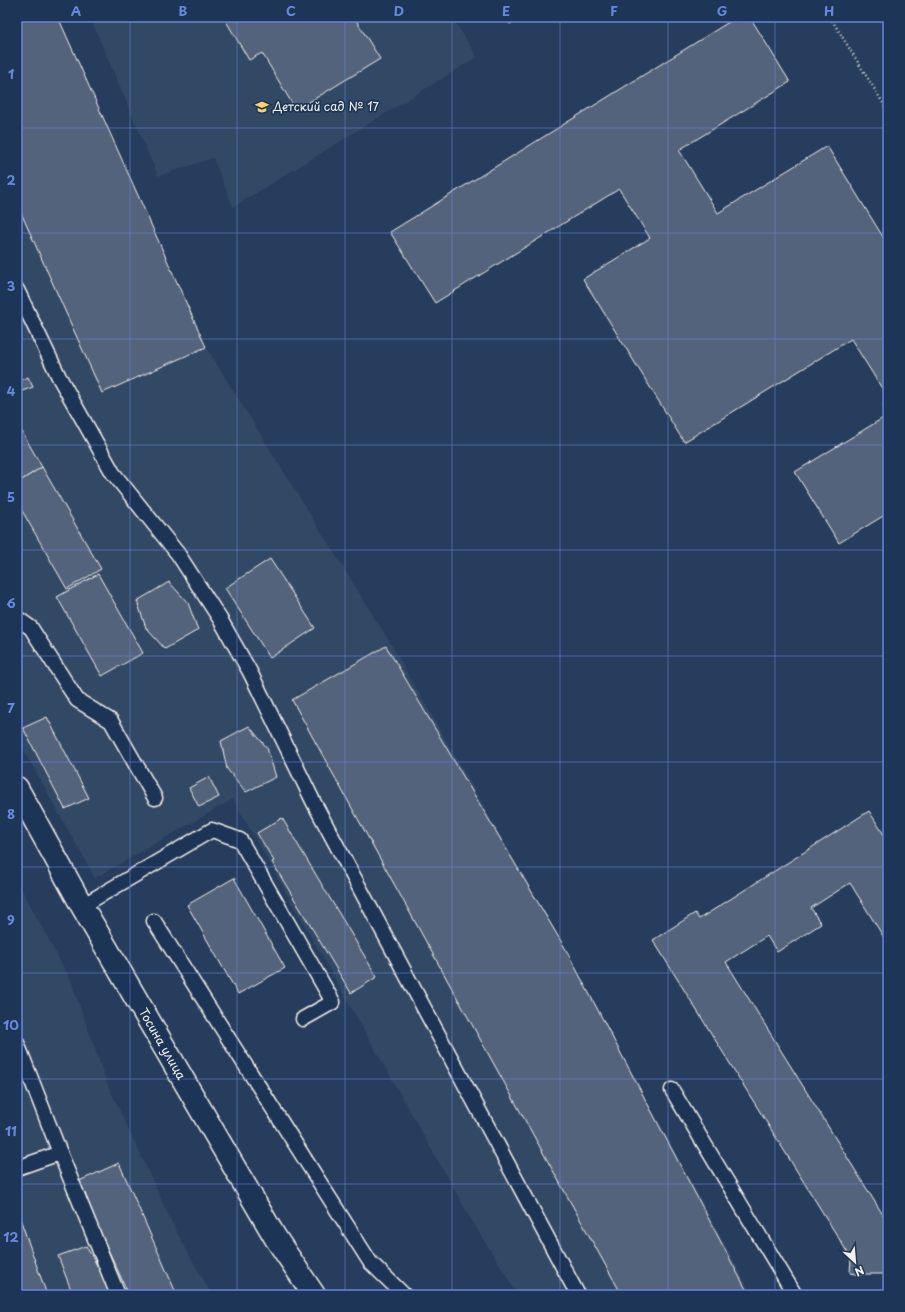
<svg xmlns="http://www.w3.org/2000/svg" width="905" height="1312" font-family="'Playpen Sans',sans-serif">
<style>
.built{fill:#334966}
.building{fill:#52647b;stroke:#f4f1e8}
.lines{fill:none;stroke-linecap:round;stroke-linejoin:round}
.lane-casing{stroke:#f4f1e8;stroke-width:17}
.street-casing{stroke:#f4f1e8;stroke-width:25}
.path{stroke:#f4f1e8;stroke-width:2.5;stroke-dasharray:1 3;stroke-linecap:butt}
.lane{stroke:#1d3557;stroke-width:14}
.street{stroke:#1d3557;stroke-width:22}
.grid{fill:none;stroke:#6887de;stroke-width:1;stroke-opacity:0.55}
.labels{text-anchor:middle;stroke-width:3.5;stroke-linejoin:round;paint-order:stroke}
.poi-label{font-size:12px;fill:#f4f1e8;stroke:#1d3557;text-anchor:start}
.street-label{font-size:12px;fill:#f4f1e8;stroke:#1d3557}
.neatline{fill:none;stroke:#6887de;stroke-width:1.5}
.grid-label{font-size:13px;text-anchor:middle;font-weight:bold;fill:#6887de}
</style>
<rect width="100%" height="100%" fill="#263d5d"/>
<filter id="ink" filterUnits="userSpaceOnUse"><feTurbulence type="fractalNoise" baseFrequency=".025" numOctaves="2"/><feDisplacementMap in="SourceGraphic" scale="8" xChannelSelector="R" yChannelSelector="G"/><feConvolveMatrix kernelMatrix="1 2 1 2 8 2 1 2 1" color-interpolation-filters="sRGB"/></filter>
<g filter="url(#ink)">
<!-- built -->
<g class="built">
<path d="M17 17H58L206 347 389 641 565 948 752 1295H517L502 1268 479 1233 233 799 95 878 17 738Z"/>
<path d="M90 17H452L477 57 233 207 213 158 158 176Z"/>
<path d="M17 881 71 981 106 1081 175 1229 212 1295H17Z"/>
</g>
<!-- building -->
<g class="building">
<path d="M17 17H58L206 347 102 393 17 204Z"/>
<path d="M232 17H354L380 59 296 110 262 53 249 60 226 21Z"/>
<path d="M506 17H521L510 24Z"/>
<path d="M737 17H750L790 82 679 150 718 213 827 146 888 245V398L851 339 684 442 583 279 650 238 619 189 435 303 390 232Z"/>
<path d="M28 377 33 387 22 391 18 382Z"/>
<path d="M888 401V413L883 405Z"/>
<path d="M888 415V513L839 543 795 472Z"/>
<path d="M17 423 42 467 17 483Z"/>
<path d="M42 467 101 569 67 589 17 502V483Z"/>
<path d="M270 559 315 628 270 658 225 588Z"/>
<path d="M98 574 143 653 102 676 57 597Z"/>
<path d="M169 582 188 603 198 630 165 649 146 628 137 601Z"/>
<path d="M386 646 565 948 749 1295H622L292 700Z"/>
<path d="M47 717 89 798 65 809 23 728Z"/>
<path d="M249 726 267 748 276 777 246 792 227 769 221 741Z"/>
<path d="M209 777 219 797 199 807 189 788Z"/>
<path d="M869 811 888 841V944L850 883 811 908 821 924 777 952 767 936 726 962 888 1223V1280H886V1274H863L861 1275 850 1273 851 1258 653 940 695 913 699 919Z"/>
<path d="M282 818 377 977 351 993 272 862 274 861 257 833Z"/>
<path d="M234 878 285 968 238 994 187 905Z"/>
<path d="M119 1163 177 1295H129L77 1182Z"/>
<path d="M17 1210 47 1295H17Z"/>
<path d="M86 1246 107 1283 112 1295H73L58 1256Z"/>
</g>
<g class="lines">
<!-- lane casing -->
<g class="lane-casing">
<g id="lane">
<path d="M17 290 59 377 113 473 178 554 220 619 250 672 314 803 578 1295"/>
<path d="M17 618 31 628 77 700 111 721 155 798"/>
<path d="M82 906 212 830 240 840 333 1002 303 1019"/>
<path d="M154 921 370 1262 404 1295"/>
<path d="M17 1043 60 1153 17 1168"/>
<path d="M672 1090 795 1295"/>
<path d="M60 1153 118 1295"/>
</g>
</g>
<!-- street casing -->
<g class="street-casing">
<path id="street" d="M17 788 82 906 275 1237 314 1295"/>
</g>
<!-- path -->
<g class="path">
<path d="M830 17 888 111"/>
<path d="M888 639 885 641 888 647"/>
</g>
<!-- lane -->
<use href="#lane" class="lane"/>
<!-- street -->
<use href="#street" class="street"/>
</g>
</g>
<!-- grid -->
<path class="grid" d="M130 17V1295M237 17V1295M345 17V1295M452 17V1295M560 17V1295M668 17V1295M775 17V1295M17 128H888M17 233H888M17 339H888M17 445H888M17 550H888M17 656H888M17 762H888M17 867H888M17 973H888M17 1079H888M17 1184H888"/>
<!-- icons -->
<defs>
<g id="school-bare" transform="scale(1.08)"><path d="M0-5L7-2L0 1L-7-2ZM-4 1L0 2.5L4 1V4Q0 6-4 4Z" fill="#ffd166" stroke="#1d3557" stroke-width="2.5" paint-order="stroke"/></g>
</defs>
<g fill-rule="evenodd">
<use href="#school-bare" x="262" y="107"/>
</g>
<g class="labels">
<!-- poi labels -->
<g class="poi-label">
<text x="273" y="111">Детский сад № 17</text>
</g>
<!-- street labels -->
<g class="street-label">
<text transform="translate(162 1044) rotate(60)" y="4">Тосина улица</text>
</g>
</g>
<!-- margin -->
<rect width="905" height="1312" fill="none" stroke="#1d3557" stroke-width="44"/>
<!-- north arrow -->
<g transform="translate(855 1262) rotate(154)" stroke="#1d3557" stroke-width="3" paint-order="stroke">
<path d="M0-3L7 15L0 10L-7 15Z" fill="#f4f1e8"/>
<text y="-6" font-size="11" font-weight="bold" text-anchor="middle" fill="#f4f1e8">N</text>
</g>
<rect x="22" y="22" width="861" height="1268" class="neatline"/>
<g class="grid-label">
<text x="76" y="16">A</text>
<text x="183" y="16">B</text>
<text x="291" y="16">C</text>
<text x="399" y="16">D</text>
<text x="506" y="16">E</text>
<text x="614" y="16">F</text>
<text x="722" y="16">G</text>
<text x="829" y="16">H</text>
<text x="11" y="79">1</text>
<text x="11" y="185">2</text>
<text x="11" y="291">3</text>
<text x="11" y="396">4</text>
<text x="11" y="502">5</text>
<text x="11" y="608">6</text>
<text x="11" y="713">7</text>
<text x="11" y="819">8</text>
<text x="11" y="925">9</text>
<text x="11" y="1030">10</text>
<text x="11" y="1136">11</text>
<text x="11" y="1242">12</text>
</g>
</svg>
